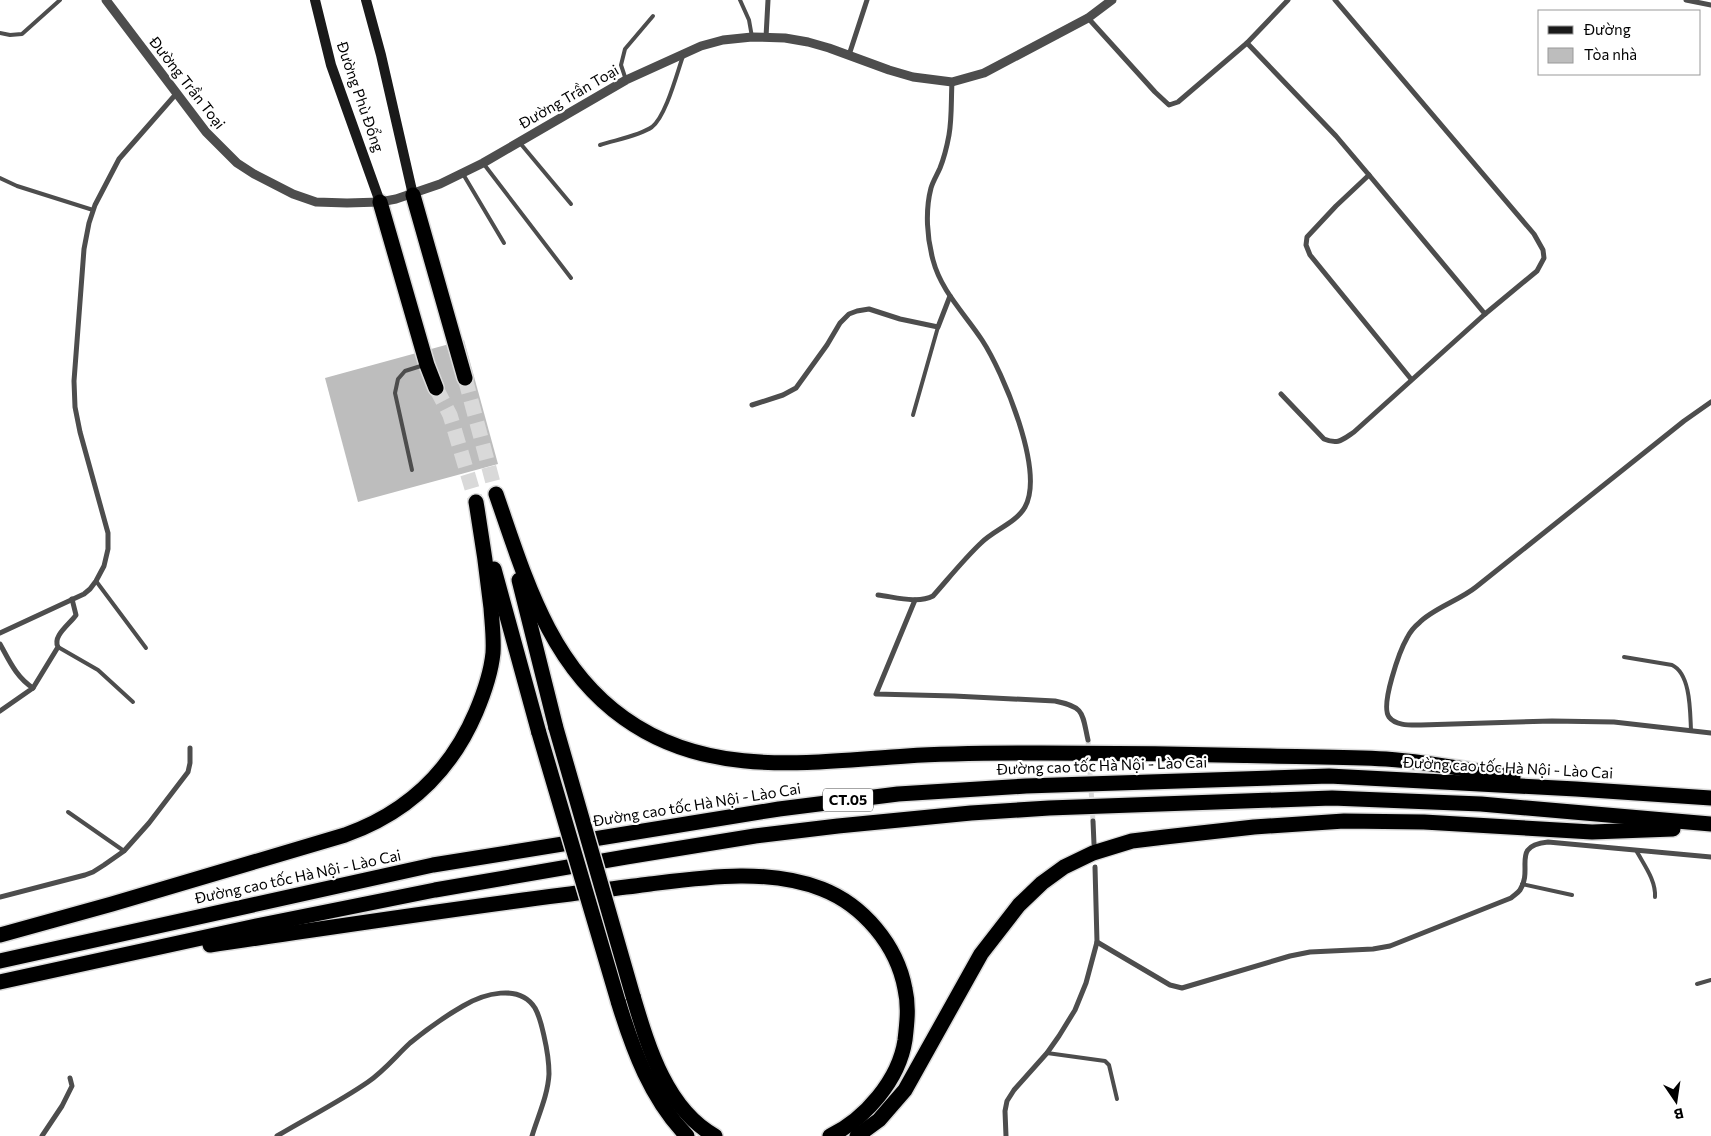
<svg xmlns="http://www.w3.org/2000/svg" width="1711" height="1136" font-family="Commissioner,sans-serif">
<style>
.building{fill:#bdbdbd}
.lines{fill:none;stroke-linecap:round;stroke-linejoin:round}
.minor-tunnel{stroke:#d9d9d9;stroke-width:5;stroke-dasharray:5 2.5;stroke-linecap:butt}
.motorway-tunnel{stroke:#d9d9d9;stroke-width:15;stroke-dasharray:15 8;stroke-linecap:butt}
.motorway-casing{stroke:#dbdbdb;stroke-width:18}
.service{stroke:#4d4d4d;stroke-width:4}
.minor{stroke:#4d4d4d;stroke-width:5}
.tertiary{stroke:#4d4d4d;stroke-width:9}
.secondary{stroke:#1a1a1a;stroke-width:10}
.motorway{stroke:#000;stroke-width:15}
.motorway-bridge-casing{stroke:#dbdbdb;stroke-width:18;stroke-linecap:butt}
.motorway-bridge{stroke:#000;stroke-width:15}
.labels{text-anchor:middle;stroke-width:4.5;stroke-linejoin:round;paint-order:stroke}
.shield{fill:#fff;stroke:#4c4c4c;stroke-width:1}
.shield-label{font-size:14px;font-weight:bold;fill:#000}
.street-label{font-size:15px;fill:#000;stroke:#fff}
</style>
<rect width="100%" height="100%" fill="#fff"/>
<!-- building -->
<path class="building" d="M464 340 498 464 358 502 325 378Z"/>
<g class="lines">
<!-- minor-tunnel -->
<path class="minor-tunnel" d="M1088 740 1093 821"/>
<!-- motorway-tunnel -->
<g class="motorway-tunnel">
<path d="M465 378 496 494"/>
<path d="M436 388 450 415 476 502"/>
</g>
<!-- motorway casing -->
<g class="motorway-casing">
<g id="motorway">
<path d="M413 195 465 378"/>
<path d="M380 202 427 365 436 388"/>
<path d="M496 494C525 577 549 665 624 718 709 779 810 762 907 756 951 753 996 753 1041 753 1117 753 1193 754 1269 756 1308 757 1347 757 1386 759 1428 762 1471 770 1513 777"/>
<path d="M494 569 539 733"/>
<path d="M519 580 556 728"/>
<path d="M0 935 112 904 345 835C407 813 450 773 476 712 484 693 491 673 493 653 494 638 492 623 491 608 487 572 482 537 476 502"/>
<path d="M210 945C327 928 444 910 562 895 591 891 621 888 650 884 706 877 768 868 822 889 863 905 897 945 905 989 909 1006 907 1023 905 1040 899 1080 865 1119 830 1136"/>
<path d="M0 961 433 865 779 809 898 794 1026 786 1329 776 1576 789 1711 798"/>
<path d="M0 982 256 926 435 890 626 857 755 836 838 826 971 813 1049 808 1332 798 1481 804 1711 824"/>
<path d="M633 996C648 1046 666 1109 715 1136"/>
<path d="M618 1001C633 1050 651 1099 687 1136"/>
<path d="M857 1136 879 1120 905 1090 981 954 1019 905 1042 883 1064 867 1093 853 1132 841 1165 837 1254 827 1344 821 1424 822 1592 832 1673 829"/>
</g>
</g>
<!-- service -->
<g class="service">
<path d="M740 0 749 20 752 37"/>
<path d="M0 33 10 35 22 34 60 0"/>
<path d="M626 80 621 65 625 49 653 16"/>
<path d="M520 143 571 204"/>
<path d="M600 145C615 140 639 136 652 127 666 116 677 73 683 56"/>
<path d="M483 163 571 278"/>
<path d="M463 174 504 243"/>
<path d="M0 178 17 186 93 210"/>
<path d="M913 415 938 327"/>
<path d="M412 470 395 393 398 379 405 371 424 365"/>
<path d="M96 581 146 648"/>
<path d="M58 647 98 670 133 702"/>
<path d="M1624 657 1672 665C1691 674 1690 712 1691 730"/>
<path d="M68 812 124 851"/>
<path d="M1636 850C1644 865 1656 880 1655 897"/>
<path d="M1522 884 1572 895"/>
<path d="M1697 984 1711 980"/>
<path d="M1047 1053 1105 1061 1109 1065 1117 1099"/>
</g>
<!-- minor -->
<g class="minor">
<path d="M1288 0 1247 43 1336 136 1369 175 1336 206 1307 237 1306 245 1310 255 1411 379"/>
<path d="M1686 0 1711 5"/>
<path d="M1088 18 1155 92 1169 105 1178 102 1247 43"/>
<path d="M766 37 768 0"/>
<path d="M849 55 867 0"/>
<path d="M1369 175 1485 314"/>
<path d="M1281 394 1324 439C1338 445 1342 440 1354 432L1485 314 1537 271 1544 258 1543 250 1534 234 1335 0"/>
<path d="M1711 402 1684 421C1615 476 1546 531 1476 587 1460 600 1432 609 1419 623 1414 627 1410 632 1407 638 1400 650 1380 705 1389 717 1396 726 1410 725 1421 725L1552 721 1614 722 1711 733"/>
<path d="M752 405 783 395 796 388 827 345 840 323 849 314 857 311 869 309 900 319 938 327 950 296"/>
<path d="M878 595C895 597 918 604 933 596 949 578 964 559 981 543 994 530 1016 523 1025 507 1045 471 1003 372 982 340 965 314 941 291 933 260 927 238 925 211 931 188 933 181 937 175 940 168 944 158 947 146 949 135 952 118 951 99 952 82"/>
<path d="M915 600 876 694 954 696 1055 701C1085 707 1082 713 1088 740"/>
<path d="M0 633 84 594 90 589 96 581 104 566 108 549V533L80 432 75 407 74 381 84 249 89 223 95 205 119 159 176 94"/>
<path d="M0 644C9 660 16 677 33 688L0 711"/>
<path d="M33 688 58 647C52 636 70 624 76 615L72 599"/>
<path d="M1093 821 1094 844"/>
<path d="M0 897 85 875 93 872 104 865 124 851 149 823 188 772 190 763V748"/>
<path d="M1097 942 1170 985 1182 988 1290 956 1310 952 1373 949 1390 946 1511 898C1514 895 1518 893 1520 890 1534 868 1510 846 1548 842L1711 857"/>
<path d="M42 1136 62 1106 72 1086 70 1078"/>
<path d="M277 1136C307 1118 339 1102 368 1082 384 1071 396 1056 410 1043 426 1030 444 1017 463 1006 483 994 519 983 535 1008 540 1017 542 1027 544 1036 547 1049 549 1061 549 1074 548 1095 538 1116 532 1136"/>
<path d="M1006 1136 1005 1111 1007 1101 1014 1090 1047 1053 1059 1036 1075 1010 1086 983 1097 942 1095 867"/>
</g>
<!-- tertiary -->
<path class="tertiary" d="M106 0 206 132 237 163 254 174 293 194 316 202 347 203 380 202 396 199 440 184 483 163 626 80 701 46 723 40 752 37 785 38 808 42 829 48 889 70 913 77 952 82 984 73 1088 18 1112 0"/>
<!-- secondary -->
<g class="secondary">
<path d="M315 0 331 65 380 202"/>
<path d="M366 0 381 55 413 195"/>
</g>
<!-- motorway -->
<use href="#motorway" class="motorway"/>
<!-- motorway-bridge casing -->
<g class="motorway-bridge-casing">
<g id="motorway-bridge">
<path d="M556 728 633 996"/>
<path d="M539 733 618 1001"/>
</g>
</g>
<!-- motorway-bridge -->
<use href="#motorway-bridge" class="motorway-bridge"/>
</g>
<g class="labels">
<!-- shield labels -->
<rect class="shield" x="823" y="788.5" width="50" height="23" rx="4"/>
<g class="shield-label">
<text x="848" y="805">CT.05</text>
</g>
<!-- street labels -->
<g class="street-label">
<text transform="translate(187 83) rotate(52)" y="5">Đường Trần Toại</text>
<text transform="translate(360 97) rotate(71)" y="5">Đường Phù Đổng</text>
<text transform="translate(569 97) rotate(-30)" y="5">Đường Trần Toại</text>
<text transform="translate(1102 766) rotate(-2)" y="5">Đường cao tốc Hà Nội - Lào Cai</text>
<text transform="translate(1508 768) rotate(3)" y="5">Đường cao tốc Hà Nội - Lào Cai</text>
<text transform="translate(697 805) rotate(-9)" y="5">Đường cao tốc Hà Nội - Lào Cai</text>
<text transform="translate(298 877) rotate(-12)" y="5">Đường cao tốc Hà Nội - Lào Cai</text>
</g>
</g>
<!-- legend -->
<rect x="1538" y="10" width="162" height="65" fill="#ffffff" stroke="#999999"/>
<rect x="1548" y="26" width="25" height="8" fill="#1a1a1a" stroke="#999999"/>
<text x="1584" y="35" font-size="15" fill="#000000">Đường</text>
<rect x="1548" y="48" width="25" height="15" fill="#bdbdbd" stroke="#999999"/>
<text x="1584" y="60" font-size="15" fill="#000000">Tòa nhà</text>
<!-- north arrow -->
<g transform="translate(1676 1101) rotate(167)" stroke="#ffffff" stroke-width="4" paint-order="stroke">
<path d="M0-4L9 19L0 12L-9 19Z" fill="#000000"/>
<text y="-8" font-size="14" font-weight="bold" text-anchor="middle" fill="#000000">B</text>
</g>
</svg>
